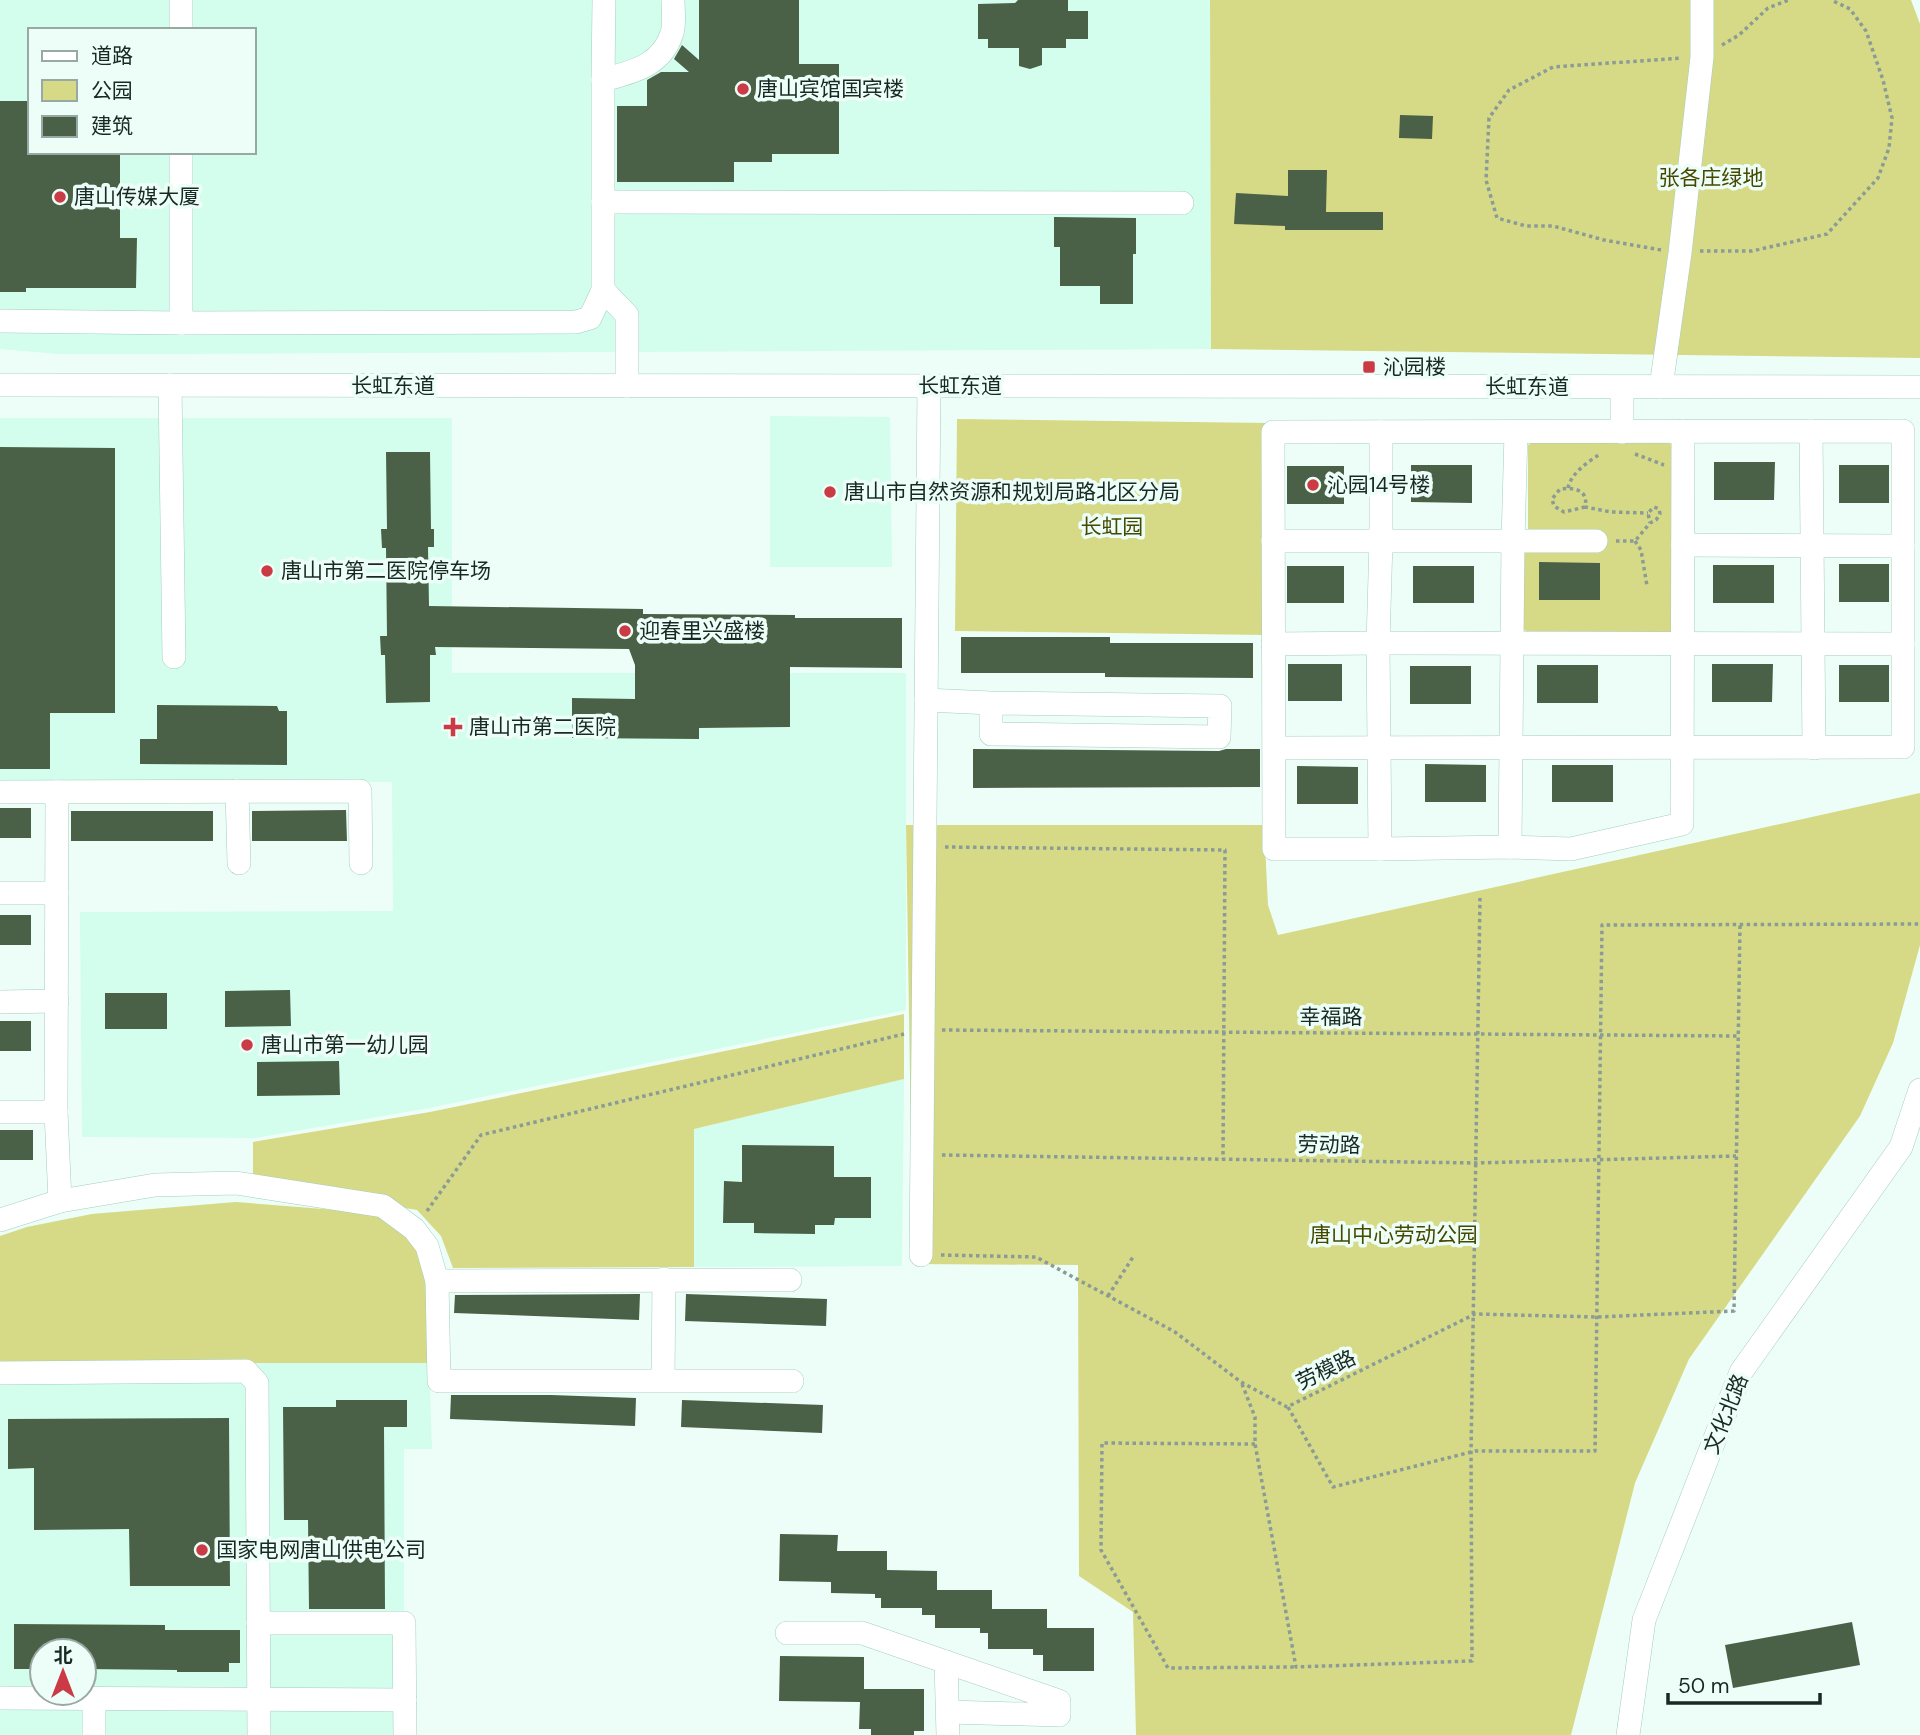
<svg xmlns="http://www.w3.org/2000/svg" width="1920" height="1735" font-family="'DM Sans','Noto Sans SC',sans-serif">
<style>
.built{fill:#d3fded;fill-rule:evenodd}
.green{fill:#d6da86}
.building{fill:#4b6147}
.lines{fill:none;stroke-linecap:round;stroke-linejoin:round}
.minor-casing{stroke:#a4cebf;stroke-width:24}
.path{stroke:#8b9c96;stroke-width:3.5;stroke-dasharray:3.5 3.5;stroke-linecap:butt}
.minor{stroke:#fff;stroke-width:23}
.poi-dot{fill:#cb3b46;stroke:#edfef8;stroke-width:2.5}
.labels{text-anchor:middle;stroke-width:7;stroke-linejoin:round;paint-order:stroke}
.poi-label{font-size:21px;fill:#182923;stroke:#edfef8;text-anchor:start}
.park-label{font-size:21px;fill:#474800;stroke:#edfef8}
.street-label{font-size:21px;fill:#182923;stroke:#edfef8}
</style>
<rect width="100%" height="100%" fill="#edfef8"/>
<!-- built -->
<g class="built">
<path d="M0 0H1210L1211 349 176 354H58L0 349ZM30 30H254V152H30Z"/>
<path d="M770 416 890 417 892 567H770Z"/>
<path d="M0 418H452V673H906V1010L429 1108 255 1138 82 1137 80 912 393 911 392 782 0 780Z"/>
<path d="M904 1079 902 1266 694 1267V1129Z"/>
<path d="M236 1202 429 1363 432 1449H404V1735H0V1236L27 1227 92 1214ZM42 1651H84V1693H42Z"/>
</g>
<!-- green -->
<g class="green">
<path d="M1210 0H1911L1920 24V358L1211 349Z"/>
<path d="M957 419 1269 423 1266 635 955 631Z"/>
<path d="M1535 441H1667L1674 447V632L1526 631 1521 628 1522 551 1532 533 1528 529V445Z"/>
<path d="M1920 793V945L1893 1043 1860 1116 1689 1359 1635 1483 1571 1735H1136L1133 1612 1079 1576 1078 1265 913 1264 906 825H1264L1268 905 1278 935Z"/>
<path d="M904 1014V1079L694 1129V1267L453 1268 441 1236 417 1210 253 1182V1142L430 1112Z"/>
<path d="M236 1202 374 1213 409 1229 425 1269 429 1363H0V1236L27 1227 92 1214Z"/>
</g>
<!-- building -->
<g class="building">
<path d="M699 0H799V64H839V154H772V162H734V182H617V106H647V80L661 72H689L674 59 682 45 699 60Z"/>
<path d="M1018 0H1068V11H1088V39H1066V48H1042V65L1030 69 1019 66V48H988V39H978V4L1015 3Z"/>
<path d="M0 101H30V152H97V155H120V238H137L136 288H26V292H0Z"/>
<path d="M1400 115 1433 116 1432 139 1399 138Z"/>
<path d="M1288 170H1327L1326 212H1383V230H1285V226L1234 224 1236 193 1288 196Z"/>
<path d="M1054 217 1136 218V254H1133V304H1100V286H1060V247H1054Z"/>
<path d="M0 447 115 448V713H50V769H0Z"/>
<path d="M386 452H430L431 529H434V547H428L429 606 643 609V614L795 615V618H902V668L790 667V727L699 728V739L572 738V698L635 699V665L629 649 435 647 436 655H430V702L386 703 385 655H381L380 636H387L386 548H382L381 529H387Z"/>
<path d="M1714 462H1775L1774 500H1714Z"/>
<path d="M1411 465H1472V503L1411 502Z"/>
<rect x="1839" y="465" width="50" height="38"/>
<rect x="1287" y="466" width="57" height="38"/>
<path d="M1539 562 1600 563V600H1539Z"/>
<rect x="1839" y="564" width="50" height="38"/>
<rect x="1713" y="565" width="61" height="38"/>
<rect x="1287" y="566" width="57" height="37"/>
<rect x="1413" y="566" width="61" height="37"/>
<path d="M961 637H1110V643H1253V678L1105 677V673H961Z"/>
<rect x="1288" y="664" width="54" height="37"/>
<path d="M1712 664H1773L1772 702H1712Z"/>
<rect x="1537" y="665" width="61" height="38"/>
<rect x="1839" y="665" width="50" height="37"/>
<rect x="1410" y="666" width="61" height="38"/>
<path d="M157 705 277 706 279 711H287V765L140 764V739H157Z"/>
<path d="M973 749 1219 751 1226 749H1260V787L973 788Z"/>
<path d="M1425 764 1486 765V802H1425Z"/>
<rect x="1552" y="765" width="61" height="37"/>
<path d="M1297 766 1358 767V804H1297Z"/>
<rect x="0" y="808" width="31" height="30"/>
<path d="M346 810 347 841H252V811Z"/>
<rect x="71" y="811" width="142" height="30"/>
<rect x="0" y="915" width="31" height="30"/>
<path d="M290 990 291 1026 225 1027V991Z"/>
<rect x="105" y="993" width="62" height="36"/>
<rect x="0" y="1021" width="31" height="30"/>
<path d="M339 1061 340 1095 257 1096V1062Z"/>
<rect x="0" y="1130" width="33" height="30"/>
<path d="M742 1145 834 1146V1177H871V1218H835L834 1225H815V1234L754 1233V1223H723L724 1181 742 1182Z"/>
<path d="M640 1294 639 1320 454 1313 455 1295Z"/>
<path d="M686 1294 827 1299 826 1326 685 1321Z"/>
<path d="M451 1395H551L636 1398 635 1426 450 1419Z"/>
<path d="M336 1400H407V1427H384L385 1609H309L308 1520H284L283 1407H336Z"/>
<path d="M682 1400 823 1405 822 1433 681 1427Z"/>
<path d="M229 1418 230 1586H130L129 1529 34 1530V1468L8 1469V1419Z"/>
<path d="M780 1534 838 1535 837 1551H887V1570L937 1571V1590H992V1609H1047V1628H1094V1671H1043V1655H1033V1649H988V1633H980V1628H935V1615H922V1608H881V1598H875V1594L831 1593V1582L779 1581Z"/>
<path d="M1852 1622 1860 1665 1733 1688 1725 1645Z"/>
<path d="M14 1624 165 1625V1630H240V1663H229V1672H177V1670L84 1669V1651H42V1669H14Z"/>
<path d="M780 1656 864 1657V1689H924V1731H914V1735H871V1729H859L860 1702 779 1701Z"/>
</g>
<g class="lines">
<!-- minor casing -->
<g class="minor-casing">
<g id="minor">
<path d="M604 0 603 80C632 72 662 66 672 33 675 24 673 10 673 0"/>
<path d="M181 30V0"/>
<path d="M181 152V323"/>
<path d="M603 202 1182 203"/>
<path d="M603 290 627 315V386"/>
<path d="M0 321 181 323 576 322 590 318 603 290V80"/>
<path d="M0 385 1920 387"/>
<path d="M170 385 174 657"/>
<path d="M1661 387 1680 253 1702 57V0"/>
<path d="M1811 431 1814 748"/>
<path d="M1381 432V541L1378 643 1380 849 1510 847 1571 849 1682 824 1683 431"/>
<path d="M1622 432V387"/>
<path d="M1273 541H1596"/>
<path d="M1683 545 1903 546"/>
<path d="M1273 644 1378 643 1903 644"/>
<path d="M926 700 991 703 1220 706 1219 737 991 734V703"/>
<path d="M1274 748 1903 747V431L1273 432C1273 571 1274 710 1274 849H1380"/>
<path d="M237 791 239 863"/>
<path d="M0 792 360 791 361 863"/>
<path d="M57 792 56 1112 60 1201"/>
<path d="M1510 847 1513 541 1516 432"/>
<path d="M0 893H57"/>
<path d="M0 1002 57 1001"/>
<path d="M0 1112H56"/>
<path d="M0 1220 60 1201 155 1185 236 1183 383 1206 414 1229 427 1246 437 1281 439 1381H792"/>
<path d="M921 1255 929 386"/>
<path d="M437 1281 790 1280"/>
<path d="M0 1373 246 1371 257 1383 259 1735"/>
<path d="M663 1380 664 1279"/>
<path d="M258 1623H404L405 1735"/>
<path d="M787 1633H862L1059 1701V1715L948 1712"/>
<path d="M946 1662 948 1735"/>
<path d="M0 1698 405 1700"/>
<path d="M94 1699V1735"/>
<path d="M1628 1735 1644 1620 1741 1372 1901 1147 1920 1090"/>
</g>
</g>
<!-- path -->
<g class="path">
<path d="M1722 45 1739 35 1768 8 1789 0"/>
<path d="M1661 250 1604 240 1553 226H1526L1497 218 1486 180 1489 118 1509 90 1553 67 1682 58"/>
<path d="M1700 251H1752L1827 234 1878 178 1889 148 1892 118 1883 80 1866 31 1850 9 1831 0"/>
<path d="M1635 454 1664 465"/>
<path d="M1568 488C1571 473 1588 462 1600 454"/>
<path d="M1585 507 1564 512 1554 506 1552 499 1560 489C1574 487 1589 490 1585 507L1611 512 1648 513"/>
<path d="M1616 541H1635L1650 523 1656 520 1660 514 1659 509 1654 507 1648 513 1650 523"/>
<path d="M1635 541 1641 550 1647 586"/>
<path d="M945 847 1225 850 1223 1159"/>
<path d="M942 1030 1738 1036"/>
<path d="M942 1155 1476 1163 1736 1156"/>
<path d="M427 1211 481 1135 904 1034"/>
<path d="M941 1255 1036 1257 1175 1332 1241 1382 1287 1407 1475 1314 1597 1317 1734 1311 1740 924"/>
<path d="M1108 1296 1133 1257"/>
<path d="M1242 1384 1255 1417V1444L1296 1667 1472 1661 1471 1453 1480 898"/>
<path d="M1288 1407 1333 1487 1475 1451H1595L1602 925 1920 924"/>
<path d="M1255 1444 1102 1443 1101 1550 1168 1668 1295 1667"/>
</g>
<!-- minor -->
<use href="#minor" class="minor"/>
</g>
<!-- markers -->
<g class="poi-dot">
<circle cx="743" cy="89" r="7"/>
<circle cx="60" cy="197" r="7"/>
<rect x="1362" y="360" width="14" height="14" rx="3.5"/>
<circle cx="1313" cy="485" r="7"/>
<circle cx="830" cy="492" r="7"/>
<circle cx="267" cy="571" r="7"/>
<circle cx="625" cy="631" r="7"/>
<path d="M449.5 716.5h7v7h7v7h-7v7h-7v-7h-7v-7h7z"/>
<circle cx="247" cy="1045" r="7"/>
<circle cx="202" cy="1550" r="7"/>
</g>
<g class="labels">
<!-- poi labels -->
<g class="poi-label">
<text x="757" y="96">唐山宾馆国宾楼</text>
<text x="74" y="204">唐山传媒大厦</text>
<text x="1383" y="374">沁园楼</text>
<text x="1327" y="492">沁园14号楼</text>
<text x="844" y="499">唐山市自然资源和规划局路北区分局</text>
<text x="281" y="578">唐山市第二医院停车场</text>
<text x="639" y="638">迎春里兴盛楼</text>
<text x="469" y="734">唐山市第二医院</text>
<text x="261" y="1052">唐山市第一幼儿园</text>
<text x="216" y="1557">国家电网唐山供电公司</text>
</g>
<!-- park labels -->
<g class="park-label">
<text x="1711" y="185">张各庄绿地</text>
<text x="1112" y="534">长虹园</text>
<text x="1394" y="1242">唐山中心劳动公园</text>
</g>
<!-- street labels -->
<g class="street-label">
<text x="393" y="393">长虹东道</text>
<text x="960" y="393">长虹东道</text>
<text x="1527" y="394">长虹东道</text>
<text x="1331" y="1024">幸福路</text>
<text transform="translate(1329 1145) rotate(1)" y="7">劳动路</text>
<text transform="translate(1326 1370) rotate(-26)" y="7">劳模路</text>
<text transform="translate(1726 1414) rotate(-68)" y="7">文化北路</text>
</g>
</g>
<!-- legend -->
<rect x="28" y="28" width="228" height="126" fill="#edfef8" stroke="#98a9a3" stroke-width="2"/>
<rect x="42" y="51" width="35" height="10" fill="#ffffff" stroke="#98a9a3" stroke-width="2"/>
<text x="91" y="63" font-size="21" fill="#182923">道路</text>
<rect x="42" y="80" width="35" height="21" fill="#d6da86" stroke="#98a9a3" stroke-width="2"/>
<text x="91" y="98" font-size="21" fill="#182923">公园</text>
<rect x="42" y="116" width="35" height="21" fill="#4b6147" stroke="#98a9a3" stroke-width="2"/>
<text x="91" y="133" font-size="21" fill="#182923">建筑</text>
<!-- north arrow -->
<g transform="translate(63 1672)"><circle r="33" fill="#edfef8" stroke="#98a9a3" stroke-width="2"/>
<path d="M0-5L12 26L0 18L-12 26Z" fill="#cb3b46"/>
<text y="-10" font-size="19" font-weight="bold" text-anchor="middle" fill="#182923">北</text>
</g>
<!-- scale -->
<path d="M1668 1693v10h152v-10" fill="none" stroke="#182923" stroke-width="3.5"/>
<text x="1678" y="1693" font-size="21" fill="#182923" stroke="#edfef8" stroke-width="5" paint-order="stroke">50 m</text>
</svg>
